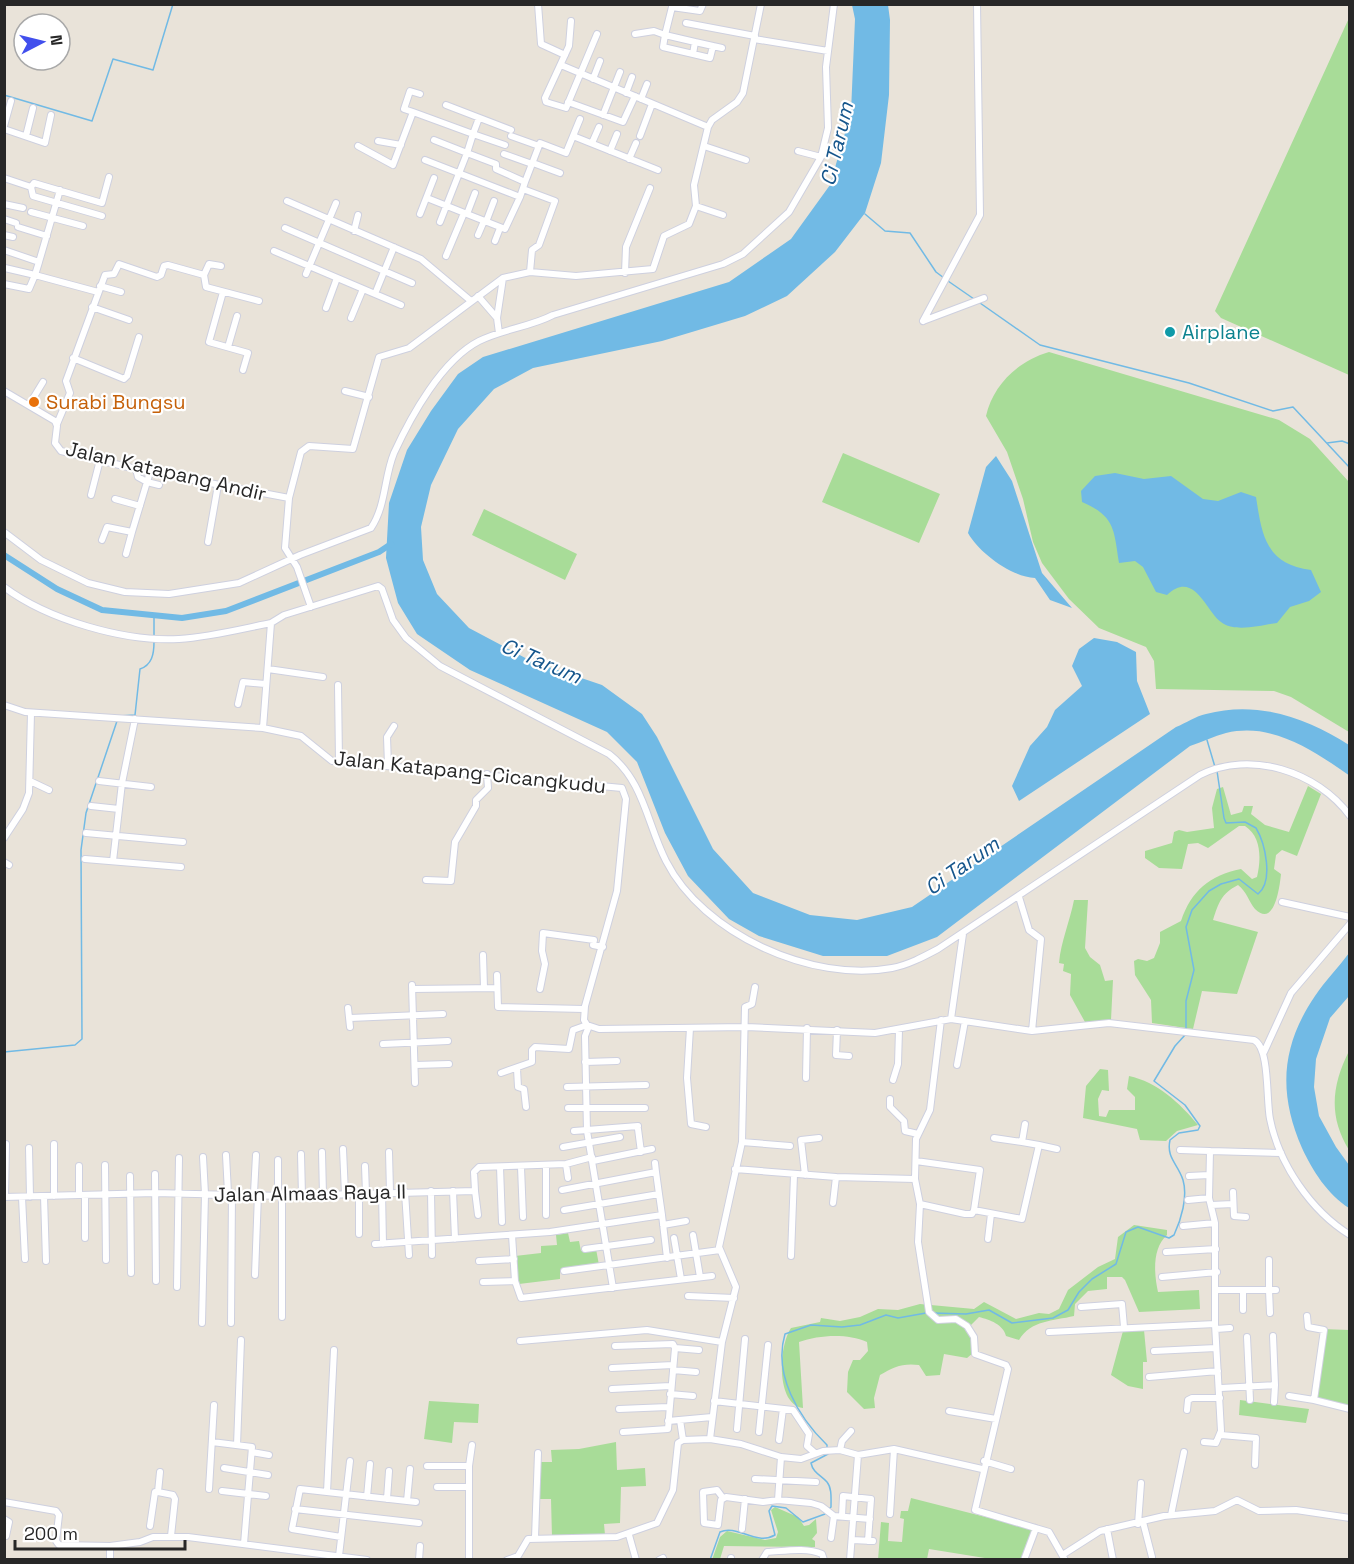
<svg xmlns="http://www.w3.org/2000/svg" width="1354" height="1564" viewBox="0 0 1354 1564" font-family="'Space Grotesk',sans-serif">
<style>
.green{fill:#a8dc98}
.water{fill:#71bae5}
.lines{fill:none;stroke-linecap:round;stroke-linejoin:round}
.stream{stroke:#71bae5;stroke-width:1.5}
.canal{stroke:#71bae5;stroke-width:6}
.minor-casing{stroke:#ced0df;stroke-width:8}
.minor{stroke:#fff;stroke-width:6}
.culture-dot{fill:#0f9aa8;stroke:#fff;stroke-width:2}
.food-dot{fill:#e8710a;stroke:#fff;stroke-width:2}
.labels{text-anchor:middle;stroke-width:4.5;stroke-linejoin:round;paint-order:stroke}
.culture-label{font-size:20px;fill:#0d838f;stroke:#fff;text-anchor:start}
.food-label{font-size:20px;fill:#c56008;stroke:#fff;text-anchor:start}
.street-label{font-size:20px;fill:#272727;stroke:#fff}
.water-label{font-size:21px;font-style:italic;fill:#16568c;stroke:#fff}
</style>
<rect width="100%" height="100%" fill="#e9e3d9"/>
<path class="green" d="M1349,18V375L1221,318L1215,311Z
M1049,352L1279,420L1310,439L1349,482V732L1291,697L1274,691L1156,689L1154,661L1146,647L1099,628L1069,599L1042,563L1033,542L1023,499L1007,452L986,416C993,385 1018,361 1049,352Z
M843,453L940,494L919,543L822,502Z
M484,509L577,554L565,580L472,535Z
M1308,786L1321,794L1297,856L1282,850L1276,855L1274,869L1281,874C1280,884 1275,929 1255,909C1249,902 1247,892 1238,885C1221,894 1219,902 1213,920L1258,932L1237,994L1202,991L1193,1029L1152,1023L1151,1000L1135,975L1134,961L1138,959L1147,961L1154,958L1160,943V932L1181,921C1191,891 1210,875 1241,869L1252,879L1257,877C1261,860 1262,837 1245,826H1239L1208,848L1198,843L1188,844L1182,869L1159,868L1145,858V851L1172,843L1174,832L1179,830L1187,832L1214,828L1212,808L1217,789L1223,787L1231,815L1242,812L1244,806H1253L1251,814L1265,825L1289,832Z
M1074,900H1088L1085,948L1090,957L1100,965L1105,981L1113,980L1111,1020L1085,1022L1070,995L1071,974L1063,971L1064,964L1059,963C1061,941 1070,921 1074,900Z
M1349,1051V1150C1328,1116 1332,1085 1349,1051Z
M1100,1069L1108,1070L1109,1091L1102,1090L1098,1099L1099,1116L1106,1117L1109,1110H1135V1097L1127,1089L1129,1076C1157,1082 1180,1103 1198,1125L1177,1131L1166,1141L1140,1140L1137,1129L1083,1118L1086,1086Z
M1134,1225L1167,1230V1235C1152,1248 1154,1274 1158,1292L1199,1290L1200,1309L1139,1312L1125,1280L1122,1277H1107V1289L1088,1291L1075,1304L1074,1316C1053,1321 1031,1320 1019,1340L1006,1336C1003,1324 990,1320 979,1317L970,1326L973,1353L967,1358L944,1354L940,1375L926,1376L919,1365C902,1363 894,1367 880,1375L874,1398L875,1408L864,1409L847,1392L848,1372L853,1360H860L868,1351L867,1342C847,1333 819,1335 799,1342L803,1408C775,1404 779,1345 791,1328L820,1322L821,1318L840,1321L860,1317L878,1309L898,1310L920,1304L974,1309L984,1302L1016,1319L1039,1313L1049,1314L1059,1309L1068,1290L1098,1267L1115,1259L1118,1237Z
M568,1233L570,1242L579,1241L581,1251L596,1249L599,1265L560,1270V1279L519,1284L515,1256L541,1253V1246L557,1245L556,1235Z
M1322,1329L1349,1330V1407L1316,1400Z
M1144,1330L1147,1362H1143V1389L1128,1386L1111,1375L1123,1331Z
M1240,1400L1309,1409L1306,1423L1239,1415Z
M429,1401L479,1404L478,1423L454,1422L452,1443L424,1439Z
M616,1442L617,1470L645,1468L646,1486L621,1487L620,1523L604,1524L605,1535L552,1537L551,1499H539L540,1462H552L551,1450L579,1449Z
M911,1498L1033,1529L1021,1559H991L929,1549L927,1559L878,1560L881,1522L889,1523L888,1541L902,1542L904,1519L900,1518L901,1511H908Z
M775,1507L798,1517L804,1526L809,1525L816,1519L817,1533L812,1539L815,1541V1547L724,1546L720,1559L712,1560L720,1537L727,1531L765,1540L776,1538L778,1532L771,1510Z"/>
<path class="water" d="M852,5H888L890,20L889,95L881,163L865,213L835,252L787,296L745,316L662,341L533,368L494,389L458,429L431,485L421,527L423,560L437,594L469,628L531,661L602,685L642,714L657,737L713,849L753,893L810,915L857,920L912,907L1176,727C1186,723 1196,716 1206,714C1257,700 1307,718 1349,745L1350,776C1313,750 1272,722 1226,733C1214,736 1202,742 1190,746L937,937L887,956H823L759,936L729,919L688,876L665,833L637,762L607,732L470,670L417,634L398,603L386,558L389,503L407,450L431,411L458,374L483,357L729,282L791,239L830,185L851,112L855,19Z
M996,456L1012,481L1042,573L1072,608L1050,600L1035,578C1012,577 979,553 968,533L986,467Z
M1115,473L1144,479L1171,476L1203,499L1218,501L1241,492L1256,497C1262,536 1266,564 1311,570L1321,592L1309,601L1290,607L1277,623C1261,625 1235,633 1221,622C1206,611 1194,569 1167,595L1156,592L1143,567L1135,561L1119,563C1114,530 1115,516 1082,502L1081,491L1095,476Z
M1094,638L1117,642L1136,652L1137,681L1150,714L1019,801L1012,786L1030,746L1047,727L1055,710L1082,686L1072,666L1079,649Z
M1349,953V996L1330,1018L1316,1059L1314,1087L1319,1116L1336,1147L1349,1165V1208C1328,1195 1312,1170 1302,1148C1278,1093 1281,1046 1315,996C1325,981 1338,968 1349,953Z"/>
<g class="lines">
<path class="stream" d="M4,95L92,121L113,59L153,70L173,4
M865,214L885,231L910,233L936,272L944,278
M948,281L974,299
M980,303L1040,345L1189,383L1273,411L1293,407L1350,468
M1327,443L1342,441L1350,444
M154,616V637
M119,716L135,715L140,669C152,665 154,654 154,642
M1207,740L1215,767
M1186,1030V1001L1194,970L1186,927L1192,910L1209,891L1221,884L1239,879L1258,894C1274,881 1265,843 1256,828L1245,822L1226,823L1224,818L1217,771
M4,1052L75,1045L82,1039L81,850L86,813L117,721
M933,1313L966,1314L989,1310L1012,1323L1053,1318L1068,1310L1079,1292L1092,1279L1116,1264L1126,1232L1138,1227L1169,1238L1174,1235C1181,1220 1188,1197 1183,1180C1178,1164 1166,1158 1170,1140L1179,1133L1198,1130L1200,1126L1185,1105L1154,1081L1175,1046L1185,1035
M827,1449V1445C798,1417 773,1374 785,1334L811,1325L842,1327L860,1325L886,1315L898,1318L926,1313
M828,1454L811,1463C813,1473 821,1475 827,1482C832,1488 831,1498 831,1507L828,1510
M710,1560L720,1532C737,1524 756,1546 775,1535L769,1511L772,1506L786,1508L803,1522L825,1514"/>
<path class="canal" d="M4,555L57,589L102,610L182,618L226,611L379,552L391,544"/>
<g class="minor-casing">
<path id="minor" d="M538,4L541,44L565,55
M571,21L569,46L545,98L546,102L566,108L597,34
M686,23L755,36
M635,34L654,31L665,35L672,7L700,11L703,4
M665,35L695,42L693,54L663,47Z
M754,39L828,51
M695,42L722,48
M693,54L710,58L713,46
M561,65L708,127
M593,79L600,61
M626,93L632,77
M641,99L647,84
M568,102L623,122L635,96
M446,105L511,130
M413,112L404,109L410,91L420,94
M603,115L620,72
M479,118L473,134L505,145
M4,126L11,101
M4,129L45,143L51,115
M26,136L33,108
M511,136L539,146
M573,136L658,170
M640,136L652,104
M378,141L401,145
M592,143L599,127
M358,146L393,165L413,112L473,134L467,153L434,140
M704,146L746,160
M610,151L617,134
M798,151L821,157
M504,154L532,164
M629,159L636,143
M425,160L520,197L525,182L496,169V164L467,153L440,222
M533,163L560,173
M4,178L31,187
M525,182L540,143L566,153L580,119
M31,187L34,183L102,203L109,177
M31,187L33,196L102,216
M523,189L555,201L539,245L532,250L530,272
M427,198L467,214L475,193
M287,201L421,259L471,301
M4,204L23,208
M696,206L723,215
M31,212L83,226
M420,214L434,178
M467,214L505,229L520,197
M4,219L16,223
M486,222L494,201
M18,227L47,236
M285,228L412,283
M354,231L358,215
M4,235L13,237
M478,235L484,221
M495,241L500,228
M394,247L375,294L401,305
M4,250L39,262L35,275L5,268
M274,251L375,294
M446,256L464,213
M39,262L60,190
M625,273L626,247L650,188
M306,274L336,203
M204,275L209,264L221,266
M4,284L29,289L35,275L98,292
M100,286L121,292
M223,292L209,342L248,353L243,370
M478,296L497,318
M92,307L129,320
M326,308L337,278
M351,318L363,289
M923,321L980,215L977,4
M923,321L984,298
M499,333L497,318L503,278
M228,347L237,316
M73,358L124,379L127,376L139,337
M4,391L55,421L57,426L55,443L61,451L136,469L289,498
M345,391L369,397
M29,405L43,382
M57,424L70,393L66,381L105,275L114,274L119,264L157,277L161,275L164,266L168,265L204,275L206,287L259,301
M150,472L147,482L159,485
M91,495L100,460
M115,499L140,506
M4,532L41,560L88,583L125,592L169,594L239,583L300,555L371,528C386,506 384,477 394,453C411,416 442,360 479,341C503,329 530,327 553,315L723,264L743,254L789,212L821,157L828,128L826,67L834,4
M102,540L107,527L132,532L147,482L138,477L136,469
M208,542L218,485
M126,554L132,532
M4,587C48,620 125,642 179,639C210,637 241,629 271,623
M311,607L297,567L285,548L289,498L301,452L309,446L353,449L379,357L409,348L503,278L530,272L576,276L653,269L664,236L689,224L696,206L694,185L708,127L712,120L737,102L743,93L761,4
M268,669L323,677
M338,685L339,762
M238,704L243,682L265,684
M4,705L25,712L263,728L301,736L332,761L622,788L626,799L617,891L585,1006L584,1020L587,1025L599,1029L746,1027L875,1033L951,1019L1032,1031L1109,1023L1254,1040C1270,1048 1266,1100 1270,1119C1279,1164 1311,1211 1350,1235
M263,728L271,623L284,615L378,586L382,589L393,620L406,638L440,666L609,754C644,781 647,824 666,861C703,934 812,983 892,968C908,965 923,957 938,949L1200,775C1250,750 1317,771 1350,816
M388,765L387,737L394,726
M30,781L49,790
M99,781L151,787
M91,806L119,809
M86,833L183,842
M4,838L23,809L29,793L31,713
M85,859L181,867
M113,861L122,783L135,719
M4,862L9,865
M426,880L451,881L455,842L476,806V800L488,788L487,774
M1019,897L1029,930L1041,939L1032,1031
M1282,902L1350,917
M483,955L484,988
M497,975L498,1007L584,1009
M412,985L415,1083
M412,989L497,988
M540,989L545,964L542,951L543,933L594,940L593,945L603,947
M348,1008L350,1027
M350,1018L443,1014
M951,1019L963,934
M589,1026L585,1036L587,1131L613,1288
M690,1028L687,1078L691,1124L706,1127
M837,1030L836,1055L849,1056
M383,1044L448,1041
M1264,1052L1291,993L1350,924
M585,1062L617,1061
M415,1065L449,1064
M957,1065L965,1021
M517,1069L518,1087L524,1089L526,1107
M501,1073L532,1062V1050L535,1047L569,1049L573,1030L587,1025
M806,1078L807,1028
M893,1080L898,1064L899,1030
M567,1087L646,1085
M890,1099V1107L904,1121L905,1131L918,1134
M568,1108H645
M1025,1124L1022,1142L1039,1145
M638,1129L641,1152
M574,1131L638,1126
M994,1138L1022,1142
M742,1142L790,1146
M54,1144V1196
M563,1147L620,1137
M29,1148L30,1197
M343,1149L345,1194
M1057,1149L1039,1145L1022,1219L974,1210L972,1214H965L920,1204L918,1242L929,1312L938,1320L956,1319L967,1326L974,1337L975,1354L1006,1365L1008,1369L975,1510L1049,1532L1065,1560
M1180,1150L1210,1151
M322,1152L323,1195
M389,1152L390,1192
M301,1154L302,1196
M226,1155L228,1193
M593,1161L652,1149
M916,1161L980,1170L974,1210
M566,1164L568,1178
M105,1165L106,1260
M546,1165V1215
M79,1166V1195
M365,1166L366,1193
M500,1167L502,1222
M521,1167L523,1217
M735,1169L836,1177L915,1179
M155,1174L156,1281
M805,1175L801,1140L819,1138
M130,1176L131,1273
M1189,1176L1209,1175
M562,1190L656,1172L655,1163
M431,1191L432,1255
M453,1191L455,1239
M475,1191L478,1215
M382,1192L383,1244
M405,1192L409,1255
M1233,1192L1234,1216L1246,1217
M254,1193L256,1155
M359,1193V1234
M85,1195V1238
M44,1196L46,1261
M278,1196V1160
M282,1196V1317
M4,1197L155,1193L282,1196L475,1191L474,1172L479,1167L566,1164L592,1157
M5,1197L6,1144
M22,1197L25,1259
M1188,1200L1209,1198
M833,1203L836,1177
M920,1204L915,1179L916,1139L930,1110L941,1020
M1211,1205L1233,1204
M564,1210L659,1194L656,1172
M662,1215L667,1258
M663,1225L686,1221
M1183,1226L1215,1223
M512,1235L515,1281L521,1298L712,1276
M693,1235L700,1277
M674,1238L681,1279
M988,1239L991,1214
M375,1244L550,1232L662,1215L659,1194
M585,1249L651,1240
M1166,1252L1216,1249
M791,1256L794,1175
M1269,1260V1290H1276
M479,1261L514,1259
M564,1271L720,1250
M255,1275L258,1194
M1162,1277L1217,1272
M483,1282L515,1281
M177,1287L179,1158
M1216,1290H1269L1270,1313
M688,1296L734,1298
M1081,1307L1122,1304L1124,1327
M1243,1310V1290
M1307,1316L1308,1327L1324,1330L1314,1400L1350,1409
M202,1323L205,1194L203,1157
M231,1323L232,1193
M1216,1329L1230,1328
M1049,1332L1215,1324
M1247,1337L1250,1400
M520,1341L647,1330L722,1342
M615,1346L673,1344L675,1348L699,1350
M1154,1351L1216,1348
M612,1368L673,1365
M673,1370L696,1372
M1149,1377L1218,1371
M1221,1388L1275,1385L1273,1336
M612,1389L670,1386
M670,1394L693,1396
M1289,1396L1314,1400
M714,1401L793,1410L809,1434L807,1446L815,1453
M1274,1402L1275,1385
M619,1409L668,1407
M1187,1410L1188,1400L1192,1398H1220
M949,1411L996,1419
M680,1420L683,1440
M668,1421L712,1417
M737,1429L745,1339
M623,1432L668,1429L675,1348
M759,1432L768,1345
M1221,1435L1256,1438L1255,1465
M710,1439L722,1342L736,1287L719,1247L742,1142L745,1007L752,1004L755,987
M779,1440L783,1409
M212,1442L252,1447L244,1544
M1204,1442L1216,1443L1221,1431L1215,1324V1223L1209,1198L1210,1151L1281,1153
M237,1445L241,1340
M840,1450L842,1441L851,1431
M252,1452L269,1455
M781,1457L778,1500L811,1503L821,1506L834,1516L870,1519
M984,1461L1011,1469
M427,1466H469
M224,1468L268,1475
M160,1472L158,1492L173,1495L175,1499L171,1536
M755,1479L816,1482
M437,1487H469
M209,1489L214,1405
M222,1491L266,1496
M327,1492L334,1350
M367,1497L370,1464
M723,1498L717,1490L703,1492L704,1523L718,1525L721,1500L726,1497L763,1502L778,1500
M387,1499L389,1471
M407,1501L410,1469
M4,1502L56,1511L59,1515L56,1541L59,1545L110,1546L140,1542L153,1537H188L367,1560
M295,1509L419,1523
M890,1514L894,1449
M1171,1515L1184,1452
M842,1516L843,1496L871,1499L868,1541
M4,1519L9,1522L6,1536
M1143,1522L1152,1557
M1138,1524L1141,1483
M150,1526L155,1492
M742,1529L745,1499
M1107,1529L1113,1560
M629,1535L636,1560
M341,1537L292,1529L300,1489L416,1502
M535,1538L538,1453
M831,1538L834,1516
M852,1540L873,1541
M1064,1554L1100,1531L1164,1516L1215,1511L1237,1500L1259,1511L1296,1510L1350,1518
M339,1556L350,1461
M110,1560V1546
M419,1560L420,1546
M469,1560V1466L472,1445
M507,1560L518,1556L528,1539L617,1537L657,1523L673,1490L678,1443L683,1440L710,1439L741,1444L781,1457L801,1459L823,1451L840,1450L858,1455L894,1449L982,1469
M659,1560L663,1558
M731,1560V1558
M762,1560L767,1552C785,1551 806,1547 822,1554L824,1560
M850,1560L858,1455
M1024,1560L1036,1528"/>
</g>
<use href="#minor" class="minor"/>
</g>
<circle class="culture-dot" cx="1170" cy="332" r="6"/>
<circle class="food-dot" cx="34" cy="402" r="6"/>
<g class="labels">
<g class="culture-label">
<text x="1182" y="339">Airplane</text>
</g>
<g class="food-label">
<text x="46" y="409">Surabi Bungsu</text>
</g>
<g class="street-label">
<text transform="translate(166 471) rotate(13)" y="7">Jalan Katapang Andir</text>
<text transform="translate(470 772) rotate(6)" y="7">Jalan Katapang-Cicangkudu</text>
<text transform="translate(310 1193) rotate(-1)" y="7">Jalan Almaas Raya II</text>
</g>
<g class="water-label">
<text transform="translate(837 144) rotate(-77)" y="7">Ci Tarum</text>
<text transform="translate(541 661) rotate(23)" y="7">Ci Tarum</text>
<text transform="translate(962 866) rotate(-35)" y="7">Ci Tarum</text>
</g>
</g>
<rect width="1354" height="1564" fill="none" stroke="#272727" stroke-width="12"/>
<g transform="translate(42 42) rotate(83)"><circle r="28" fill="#ffffff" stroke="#a9a9a9" stroke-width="1.5"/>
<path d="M0-4.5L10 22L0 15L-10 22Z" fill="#414fed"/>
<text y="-9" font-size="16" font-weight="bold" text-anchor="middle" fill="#272727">N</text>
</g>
<path d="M15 1540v9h170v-9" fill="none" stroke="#272727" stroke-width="3"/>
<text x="24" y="1540" font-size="18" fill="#272727" stroke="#ffffff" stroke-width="4.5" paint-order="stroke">200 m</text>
</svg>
